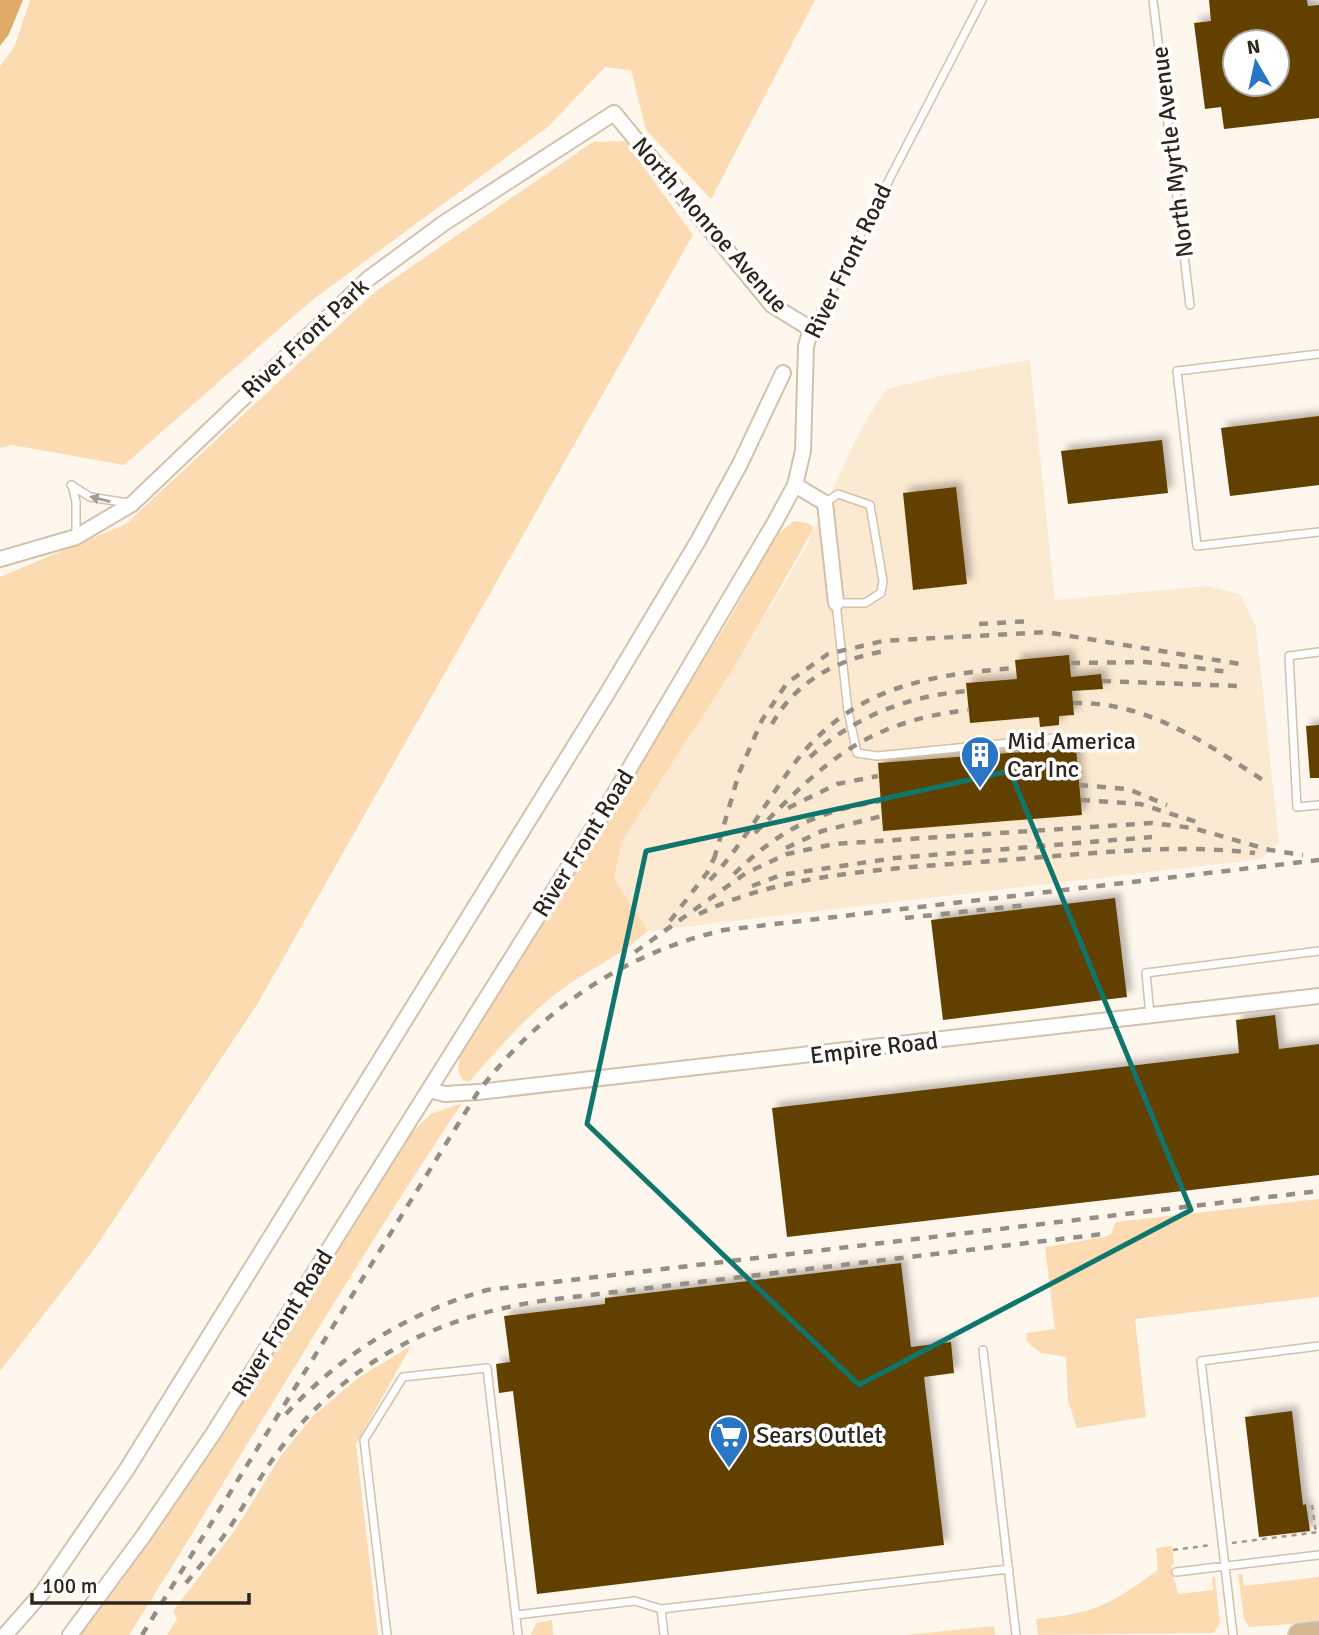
<svg xmlns="http://www.w3.org/2000/svg" width="1319" height="1635" viewBox="0 0 1319 1635" font-family="Signika,sans-serif">
<style>
.built{fill:#fce9d1}
.green{fill:#fcdbb2}
.water{fill:#dfac68}
.building{fill:#623f01;fill-rule:evenodd;filter:url(#shadow)}
.lines{fill:none;stroke-linecap:round;stroke-linejoin:round}
.service-casing{stroke:#d3c1ab;stroke-width:10}
.minor-casing{stroke:#d3c1ab;stroke-width:18}
.primary-casing{stroke:#d9d8d6;stroke-width:26}
.path{stroke:#a0998f;stroke-width:2.5;stroke-dasharray:5 5;stroke-linecap:butt}
.service{stroke:#fff;stroke-width:7}
.minor{stroke:#fff;stroke-width:14}
.primary{stroke:#d1b794;stroke-width:23}
.rail{stroke:#958e84;stroke-width:4.5;stroke-dasharray:9 9;stroke-linecap:butt}
.oneway{fill:#a09d99}
.marked{fill:none;stroke:#0f766e;stroke-width:5;stroke-linejoin:round}
.labels{text-anchor:middle;stroke-width:7;stroke-linejoin:round;paint-order:stroke}
.street-label{font-size:24px;fill:#2d261d;stroke:#fff}
.poi-label{font-size:24px;fill:#2d261d;stroke:#fff;text-anchor:start}
</style>
<defs>
<filter id="shadow"><feDropShadow dx="5.5" dy="-5.5" stdDeviation="3.5" flood-color="#0004"/></filter>
</defs>
<rect width="100%" height="100%" fill="#fef7ed"/>
<path class="built" d="M1030,360L1055,600L1207,586L1240,594L1256,627L1279,843L1261,859L648,931L614,879L622,841L738,661L805,549L859,432L886,389L945,375Z"/>
<path class="green" d="M30,0H815L711,199L646,130L631,70L605,67L549,126L311,301L124,465L12,445L0,448V66L14,48Z
M625,141L693,235L258,1003L93,1251L0,1371V577L126,524L376,291L593,142Z
M794,521L808,523L814,528L738,661L622,841L614,879L648,931C621,955 590,969 562,989C526,1016 498,1049 469,1082L463,1080L458,1071L460,1056L727,623L776,536Z
M462,1103C346,1277 241,1458 129,1635H79L120,1583L176,1503L360,1217L408,1136L431,1114Z
M1319,1199V1297L1135,1319L1146,1417L1077,1428L1068,1401L1066,1357L1041,1353L1027,1342L1026,1333L1055,1329L1045,1247L1105,1237L1111,1234L1116,1222Z
M411,1346L356,1444L378,1635H167L177,1619L173,1611L235,1530L282,1454L313,1416L358,1378Z
M1172,1546L1174,1564L1171,1566L1178,1594L1213,1590L1212,1577H1215L1220,1623L1214,1633L1038,1635L1036,1619C1094,1614 1111,1604 1158,1570L1156,1548Z
M1238,1574H1242L1244,1586L1319,1577V1622L1249,1627L1244,1619Z
M552,1620L553,1635H531L536,1623Z
M994,1626L995,1635H905Z"/>
<path class="water" d="M0,0H23L9,34L0,46Z"/>
<path class="building" d="M1209,0H1307L1308,6L1319,5V118L1224,129L1221,107L1205,109L1194,23L1211,21ZM1235,42H1277V84H1235Z
M1319,416V485L1230,496L1221,428Z
M1162,440L1168,493L1068,504L1061,451Z
M956,487L967,584L913,590L903,493Z
M1069,655L1071,677L1101,674L1103,689L1072,691L1074,715L1059,716V725L1040,727L1039,717L970,723L966,683L1017,679L1015,660Z
M1319,725V778H1310L1306,726Z
M1076,748L1082,815L883,831L878,763Z
M1115,898L1127,997L943,1020L931,920Z
M1275,1015L1279,1049L1319,1044V1175L787,1237L772,1108L1239,1053L1236,1020Z
M901,1263L911,1347L951,1342L954,1373L924,1377L944,1545L537,1594L513,1391L499,1393L496,1364L510,1362L504,1316L605,1304V1298Z
M1292,1411L1303,1505L1306,1504L1310,1531L1259,1537L1245,1417Z"/>
<g class="lines">
<g class="service-casing">
<path id="service" d="M1153,0L1190,305
M812,329L982,0
M1319,354L1177,371L1197,546L1319,532
M71,485L90,497L128,503
M72,485L76,502V536
M825,503L838,494L870,505L883,581L881,593L865,603H836L848,711L857,753L877,756L1057,738
M1319,652L1289,656L1297,807L1319,805
M1150,1015L1146,973L1319,951
M983,1350L1016,1635
M1176,1572L1319,1555
M661,1609L664,1635
M516,1615L635,1601L661,1609L1009,1569
M387,1635L364,1440L403,1377L487,1368L518,1635
M1233,1635L1201,1361L1319,1346"/>
</g>
<g class="minor-casing">
<path id="minor" d="M795,485L825,503L836,603
M0,559L76,537L132,504L368,279L444,223L614,113L772,305L811,329L806,346L803,451L795,485L775,522L612,798L213,1434L144,1535L70,1635
M429,1090L445,1094L478,1092L1319,996
M5,1635L42,1593L127,1469L608,692L698,541L740,464L783,373"/>
</g>
<g class="primary-casing">
<path id="primary" d="M1300,1635L1319,1633"/>
</g>
<path class="path" d="M1312,1505L1316,1533
M1232,1543L1319,1532
M1173,1550L1211,1545"/>
<use href="#service" class="service"/>
<use href="#minor" class="minor"/>
<use href="#primary" class="primary"/>
<path class="rail" d="M979,624L1031,621
M1071,663L1145,662L1230,672
M1102,681L1240,686
M1073,703C1147,701 1207,744 1266,782
M772,724C796,681 838,659 885,651
M810,757C855,716 908,696 967,691
M1079,785L1128,789L1167,805
M1081,800L1140,804L1200,823
M788,808L837,784L878,776
M755,833C824,762 865,722 968,710
M786,848L822,831L882,816
M714,859L739,773L762,720L787,683L828,654L883,641L1046,632L1240,664
M734,874C780,829 818,811 881,801
M710,880C741,847 764,805 791,768C849,688 924,675 1016,668
M752,886L781,875L895,858L1152,837
M699,914C788,870 909,868 1006,860C1090,854 1172,843 1255,853
M905,918L1027,905
M670,921L707,873L717,852
M635,952L746,873L787,854L834,844L1152,823L1193,828L1270,850L1303,855
M286,1414C342,1354 407,1313 487,1290L1319,1191
M186,1583C202,1564 218,1545 232,1524C249,1498 264,1469 284,1444C352,1358 441,1315 548,1300L1103,1234
M142,1635L478,1092C541,1010 622,954 724,930L1319,860"/>
</g>
<defs><path id="oneway-solid" d="M-6-.8H1V-3.2L6.5 0L1 3.2V.8H-6Z" transform="scale(1.75)"/></defs>
<use class="oneway" href="#oneway-solid" transform="translate(100 499) rotate(-166)"/>
<path class="marked" d="M1010,771L1191,1210L859,1385L587,1124L646,851Z"/>
<defs>
<g id="building-pin" transform="scale(2.0125)"><path d="M0 17L-7.5 6A9.5 9.5 0 1 1 7.5 6Z" fill="#2a75c5" stroke="#fff"/><path d="M-4-6H4V6H1V3H-1V6H-4ZM-2.5-4.3h1.7v1.8h-1.7ZM.8-4.3h1.7v1.8H.8ZM-2.5-1h1.7V.8h-1.7ZM.8-1h1.7V.8H.8Z" fill="#fff"/></g>
<g id="supermarket-pin" transform="scale(2.0125)"><path d="M0 17L-7.5 6A9.5 9.5 0 1 1 7.5 6Z" fill="#2a75c5" stroke="#fff"/><path d="M-6-5.5h2.5l.6 2H6L4.5 2H-2.5L-4.4-4H-6ZM-1.5 3.2a1.3 1.3 0 1 0 .1 0ZM3 3.2a1.3 1.3 0 1 0 .1 0Z" fill="#fff"/></g>
</defs>
<g fill-rule="evenodd">
<use href="#building-pin" x="980" y="755"/>
<use href="#supermarket-pin" x="729" y="1435"/>
</g>
<g class="labels">
<g class="street-label">
<text transform="translate(1172 152) rotate(-97)" y="8">North Myrtle Avenue</text>
<text transform="translate(710 225) rotate(49)" y="8">North Monroe Avenue</text>
<text transform="translate(848 261) rotate(-64)" y="8">River Front Road</text>
<text transform="translate(305 338) rotate(-43)" y="8">River Front Park</text>
<text transform="translate(583 843) rotate(-58)" y="8">River Front Road</text>
<text transform="translate(874 1048) rotate(-7)" y="8">Empire Road</text>
<text transform="translate(282 1323) rotate(-58)" y="8">River Front Road</text>
</g>
<g class="poi-label">
<text x="1007" y="749">Mid America<tspan x="1007" dy="28">Car Inc</tspan></text>
<text x="756" y="1443">Sears Outlet</text>
</g>
</g>
<g transform="translate(1256 63) rotate(351)"><circle r="33" fill="#ffffff" stroke="#aba8a5" stroke-width="2"/>
<path d="M0-5L12 26L0 18L-12 26Z" fill="#2a75c5"/>
<text y="-10" font-size="19" font-weight="bold" text-anchor="middle" fill="#2d261d">N</text>
</g>
<path d="M32 1593v10h217v-10" fill="none" stroke="#2d261d" stroke-width="3.5"/>
<text x="42" y="1593" font-size="21" fill="#2d261d" stroke="#ffffff" stroke-width="5" paint-order="stroke">100 m</text>
</svg>
